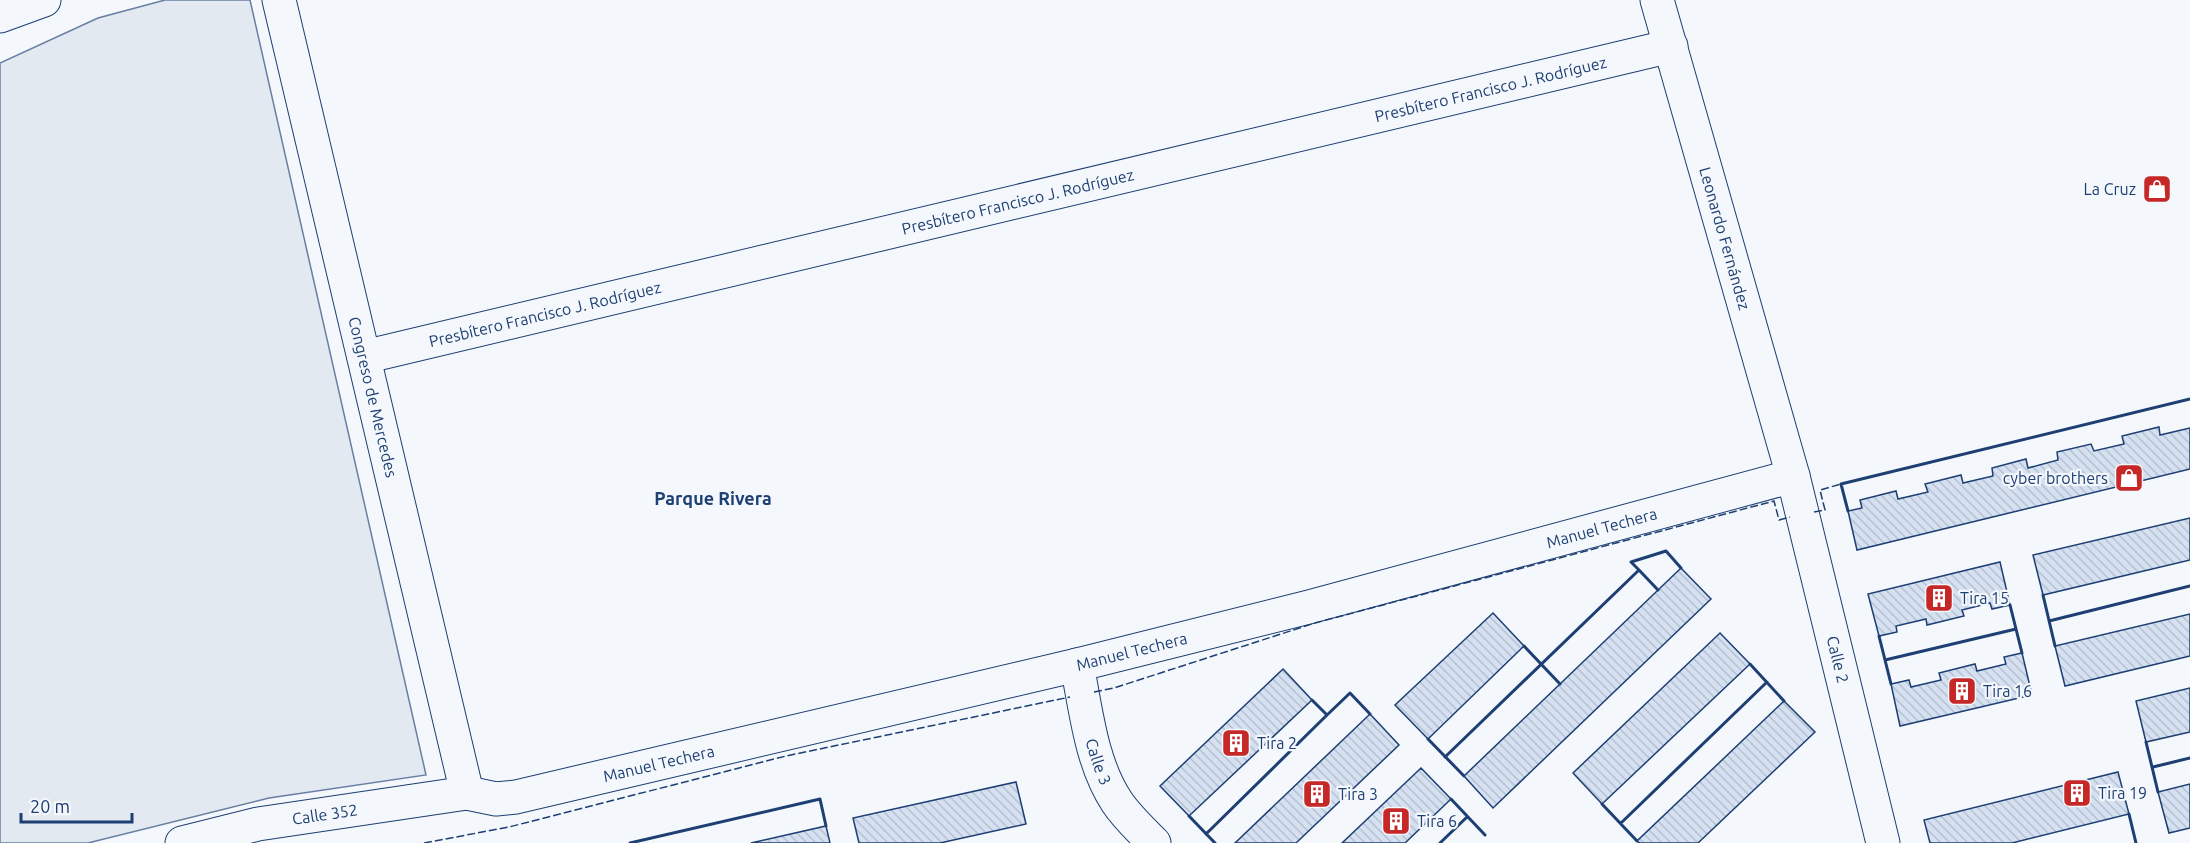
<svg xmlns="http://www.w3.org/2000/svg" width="2190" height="843" viewBox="0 0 2190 843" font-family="Ubuntu,sans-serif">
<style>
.grass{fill:#e3e9f0;stroke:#687fa3;stroke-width:1.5}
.building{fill:url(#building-back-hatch);stroke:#1d3f73;stroke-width:1.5}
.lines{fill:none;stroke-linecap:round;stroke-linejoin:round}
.street-casing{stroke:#1d3f73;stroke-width:35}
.street{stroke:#f4f7fb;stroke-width:33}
.fence{stroke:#1d3f73;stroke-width:1.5;stroke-dasharray:8 3;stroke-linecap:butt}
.wall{stroke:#1d3f73;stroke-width:3}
.labels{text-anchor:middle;stroke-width:4.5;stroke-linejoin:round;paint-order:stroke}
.street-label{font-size:16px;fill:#1d3f73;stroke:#f4f7fb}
.poi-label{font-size:16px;fill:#1d3f73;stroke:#f4f7fb;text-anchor:start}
.neighbourhood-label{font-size:18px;font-weight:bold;fill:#1d3f73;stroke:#f4f7fb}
</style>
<defs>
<pattern id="building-back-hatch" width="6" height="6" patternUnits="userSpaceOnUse" patternTransform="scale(1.5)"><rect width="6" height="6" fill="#d5e0f0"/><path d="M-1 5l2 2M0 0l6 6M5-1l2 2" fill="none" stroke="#b6c1d1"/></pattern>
</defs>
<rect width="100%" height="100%" fill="#f4f7fb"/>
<path class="grass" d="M165,0H250L426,775L269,798L88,843H0V63L98,18Z"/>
<path class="building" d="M2159,427L2160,435L2190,428V469L1857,550L1848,511L1862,508L1860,500L1896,491L1898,499L1928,492L1925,484L1961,475L1963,483L1993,476L1992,468L2026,459L2028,468L2058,460L2057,452L2091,444L2094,451L2124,444L2122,436Z
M2190,518V560L2043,595L2033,555Z
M2000,562L2010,605L1992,609L1990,603L1962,610L1964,616L1927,625L1926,619L1896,626L1897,632L1879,636L1868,594Z
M1681,568L1711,599L1493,808L1464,776Z
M1493,613L1524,646L1428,739L1395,705Z
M2190,614V656L2065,686L2055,646Z
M1720,633L1750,664L1602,804L1573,773Z
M2022,653L2032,695L1900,726L1891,684L1909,680L1911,687L1941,680L1939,673L1975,664L1977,671L2006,664L2004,657Z
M1283,669L1312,700L1189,816L1160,786Z
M2190,688V732L2146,742L2136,701Z
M1784,701L1815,732L1698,843H1640L1637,841Z
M1370,714L1399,745L1296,843H1235Z
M1421,768L1451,799L1405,843H1342Z
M2118,772L2129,814L2012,843H1930L1924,820Z
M1016,782L1026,824L940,843H859L853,818Z
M2190,784V828L2169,833L2158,792Z
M826,826L830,843H751Z"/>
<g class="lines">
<g class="street-casing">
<g id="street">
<path id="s1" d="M279,0L467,793"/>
<path id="s2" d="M1657,0L1793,476L1883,843"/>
<path d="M0,16L44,0"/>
<path id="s3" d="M364,357L1671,46"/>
<path id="s4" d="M1077,665C1086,710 1091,763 1117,802C1127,817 1141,830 1154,843"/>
<path id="s5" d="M182,843L258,824L467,793L496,799L516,797L1077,665L1309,607L1793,476"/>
</g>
</g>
<use href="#street" class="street"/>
<path class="fence" d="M1814,512L1825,510L1820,490L1841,484
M1094,692L1114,688L1315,623L1774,501L1779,520L1790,517
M424,843L509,827L786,756L1070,697"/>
<path class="wall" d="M1848,511L1841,484L2190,399
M1639,570L1631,562L1666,551L1681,568
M2043,595L2055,646
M2010,605L2022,653
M2049,621L2190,586
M1879,636L1891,684
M1524,646L1560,684
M1885,660L2016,629
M1750,664L1784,701
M1312,700L1327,715L1350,693L1370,714
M1428,739L1464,776
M2146,742L2158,792
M1445,757L1639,570L1658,590
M2153,767L2190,758
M1451,799L1485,835
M1602,804L1637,841
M2129,814L2136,843
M1189,816L1215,843
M1621,823L1767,682
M1206,834L1327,715
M630,843L820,799L826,826
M1440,843L1467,817"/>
</g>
<defs>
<g id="shop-square" transform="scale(1.5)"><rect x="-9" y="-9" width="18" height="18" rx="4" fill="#c62828" stroke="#f4f7fb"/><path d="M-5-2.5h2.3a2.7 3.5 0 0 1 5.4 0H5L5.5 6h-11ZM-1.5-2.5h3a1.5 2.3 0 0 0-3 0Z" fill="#fff"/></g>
<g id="building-square" transform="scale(1.5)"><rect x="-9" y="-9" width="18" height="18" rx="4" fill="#c62828" stroke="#f4f7fb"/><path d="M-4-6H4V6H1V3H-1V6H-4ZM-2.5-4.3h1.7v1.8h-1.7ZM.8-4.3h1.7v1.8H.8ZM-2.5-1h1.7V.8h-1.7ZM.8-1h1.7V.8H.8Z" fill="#fff"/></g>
</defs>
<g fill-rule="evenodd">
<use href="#shop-square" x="2157" y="189"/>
<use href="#shop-square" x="2129" y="478"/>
<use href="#building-square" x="1939" y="598"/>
<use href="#building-square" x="1962" y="691"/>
<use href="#building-square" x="1236" y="743"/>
<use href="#building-square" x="2077" y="793"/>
<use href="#building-square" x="1317" y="794"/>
<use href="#building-square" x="1396" y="821"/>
</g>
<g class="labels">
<g class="street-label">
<text dy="6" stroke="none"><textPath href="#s3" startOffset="1158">Presbítero Francisco J. Rodríguez</textPath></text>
<text dy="6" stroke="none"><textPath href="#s3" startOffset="672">Presbítero Francisco J. Rodríguez</textPath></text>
<text dy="6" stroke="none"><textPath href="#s2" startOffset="248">Leonardo Fernández</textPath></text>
<text dy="6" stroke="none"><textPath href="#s3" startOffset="186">Presbítero Francisco J. Rodríguez</textPath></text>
<text dy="6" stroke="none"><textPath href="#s1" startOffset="408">Congreso de Mercedes</textPath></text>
<text dy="6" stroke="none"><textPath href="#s5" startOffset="1458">Manuel Techera</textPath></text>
<text dy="6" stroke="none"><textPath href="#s5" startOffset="972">Manuel Techera</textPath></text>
<text dy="6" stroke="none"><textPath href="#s2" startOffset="684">Calle 2</textPath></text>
<text dy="6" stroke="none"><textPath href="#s4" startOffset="99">Calle 3</textPath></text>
<text dy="6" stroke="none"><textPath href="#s5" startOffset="486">Manuel Techera</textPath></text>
<text dy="6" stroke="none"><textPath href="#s5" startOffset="146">Calle 352</textPath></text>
</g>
<g class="poi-label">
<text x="2136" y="195" text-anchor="end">La Cruz</text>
<text x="2108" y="484" text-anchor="end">cyber brothers</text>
<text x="1960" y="604">Tira 15</text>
<text x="1983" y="697">Tira 16</text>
<text x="1257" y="749">Tira 2</text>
<text x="2098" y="799">Tira 19</text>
<text x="1338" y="800">Tira 3</text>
<text x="1417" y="827">Tira 6</text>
</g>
<g class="neighbourhood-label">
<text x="713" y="505">Parque Rivera</text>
</g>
</g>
<path d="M21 813v9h111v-9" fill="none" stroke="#1d3f73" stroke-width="3"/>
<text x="30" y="813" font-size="18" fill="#1d3f73" stroke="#f4f7fb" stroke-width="4.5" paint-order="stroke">20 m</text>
</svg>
